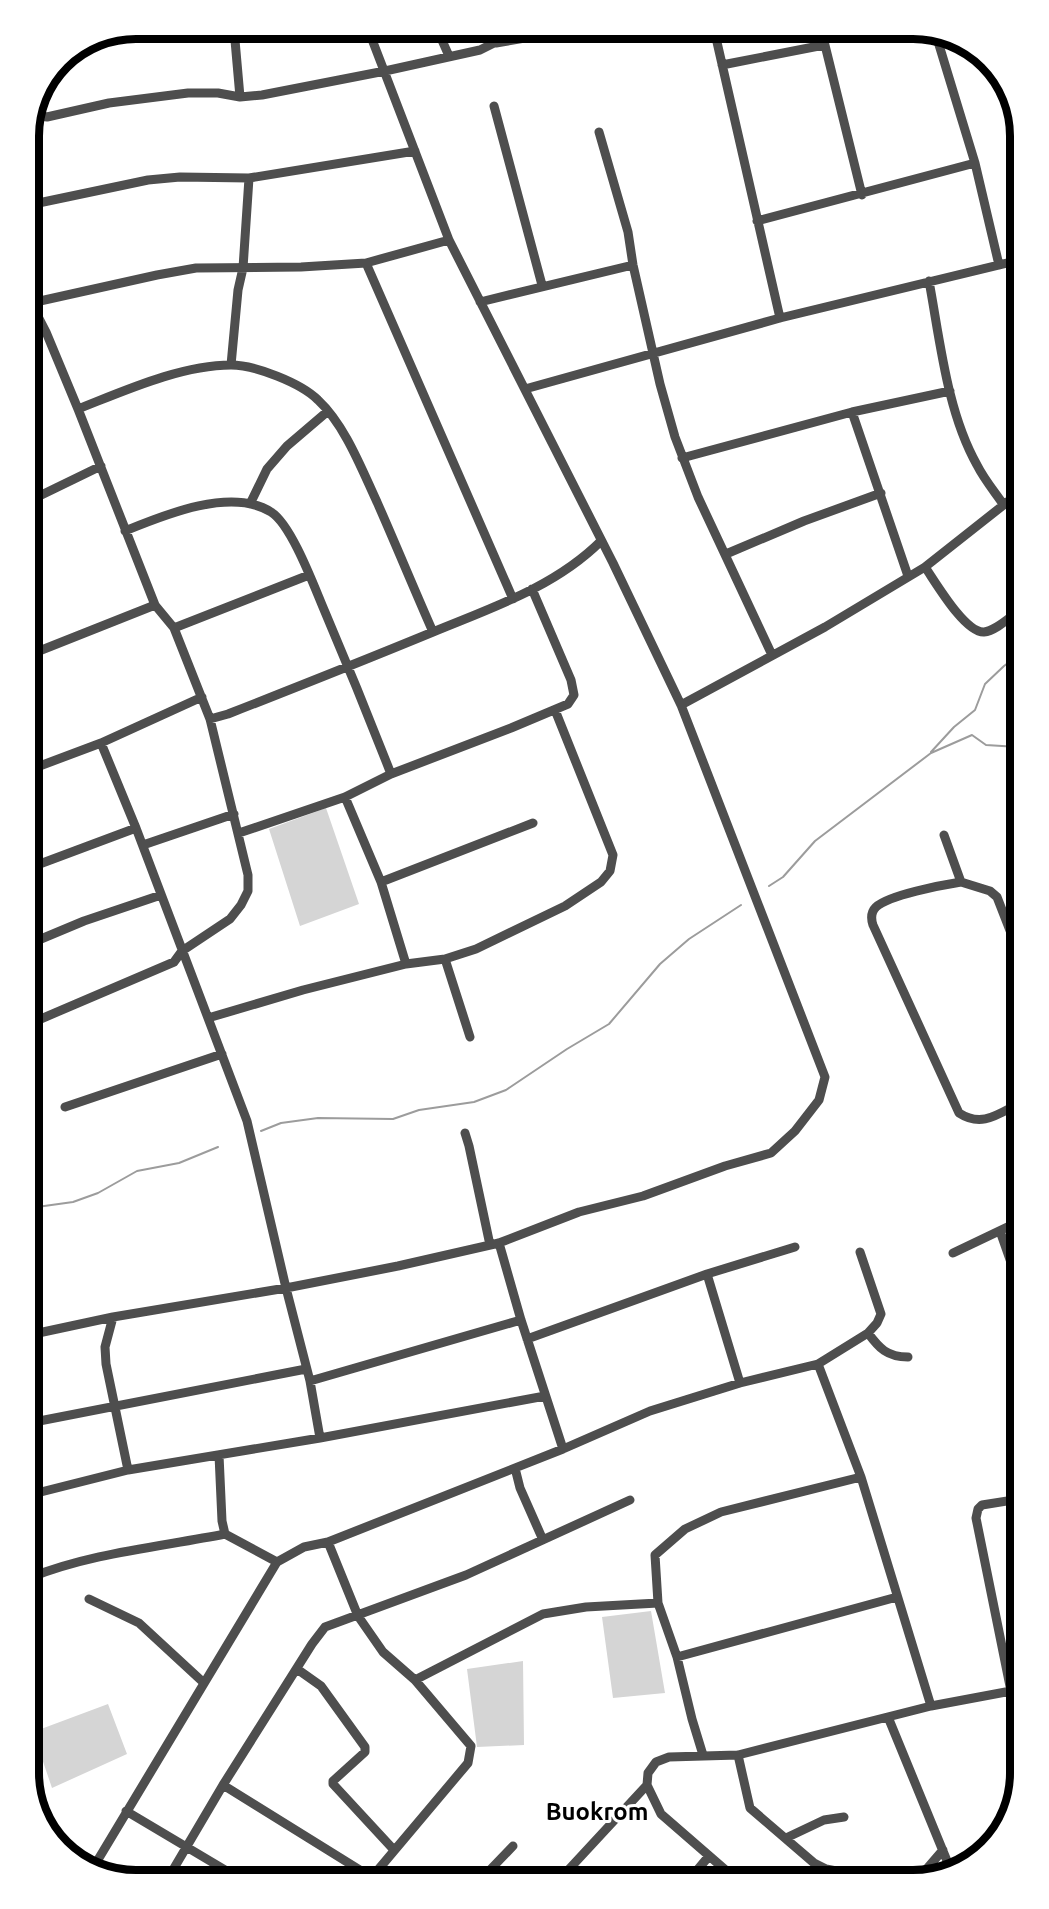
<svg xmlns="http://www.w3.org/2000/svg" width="1049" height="1909" viewBox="0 0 1049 1909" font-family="Ubuntu,sans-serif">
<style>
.green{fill:#d5d5d5}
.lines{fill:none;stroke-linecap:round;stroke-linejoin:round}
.stream{stroke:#9c9c9c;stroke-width:2}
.minor{stroke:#4e4e4e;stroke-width:9}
.labels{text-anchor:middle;stroke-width:6;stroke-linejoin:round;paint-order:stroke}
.district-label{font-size:24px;font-weight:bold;fill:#000;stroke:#fff}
.rim{fill:none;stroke:#000;stroke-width:8}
</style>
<rect width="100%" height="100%" fill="#fff"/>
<path class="green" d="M326,808L359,904L300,926L269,829Z
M651,1611L665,1693L613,1698L602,1617Z
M523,1661L524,1745L477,1747L467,1669Z
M108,1704L127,1754L52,1788L33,1732Z"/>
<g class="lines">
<path class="stream" d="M931,752L954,727L975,710L985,684L1004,666L1020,654
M769,886L783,877L815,841L931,753L972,735L986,745L1020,747
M261,1131L281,1123L318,1118L393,1119L419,1110L474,1102L506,1090L567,1049L609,1024L660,964L689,939L741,905
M29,1210L37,1207L73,1202L98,1193L137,1171L179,1163L218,1147"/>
<path class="minor" d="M234,29L240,97
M437,29L449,56
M714,29L780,318
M821,29L862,195
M936,35L975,163L999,265
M496,43L577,29
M722,65L824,45
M494,106L542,285
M35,115L47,117L109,103L188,93H218L240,97L262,95L385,71L480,50L494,43L508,29
M599,132L628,232L633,265L660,384L675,437L698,497L772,655
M29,205L148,180L180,177L249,178L415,151
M757,221L975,163
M366,263L513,599
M929,281C940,340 947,412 977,465C984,479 994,491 1003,504
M480,302L633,265
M31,303L157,275L196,268L301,267L366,263L449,240
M231,365L238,290L243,268L249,178
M525,389L780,318L1020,260
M78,409C124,391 181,365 231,365C255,365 301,383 318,400C345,425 362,470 377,502C396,545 414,589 433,632
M852,412L908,576
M682,458L852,412L950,391
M29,485L35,498
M29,501L101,466
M250,504L267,469L287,446L328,411
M125,531C164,515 231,487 271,512C292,525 315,589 325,612C348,666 370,720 391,774
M726,554L804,521L881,493
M925,567C936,583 965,633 984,632C996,631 1011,616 1020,610
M174,628L309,575
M29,655L155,605
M681,705L825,627L925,567L1020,492
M210,719L228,714C297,687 365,660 433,632C491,608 555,587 601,541
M101,743L136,828L247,1121L286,1288L310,1381L320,1438
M29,770L101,743L202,697
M345,797L381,882L406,964
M239,833L345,797L391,774L511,728L568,704L574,695L571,680L532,589
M944,835L961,882L990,891L997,897L1020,956
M143,845L234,814
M29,868L136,828
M381,882L533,823
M961,882C942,885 889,895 876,907C871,912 871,919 873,925L959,1113C982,1128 998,1114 1020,1103
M29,944L84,921L161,895
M445,959L470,1037
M208,1018L303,990L406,964L445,959L476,949L565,906L601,882L610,871L613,855L555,710
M29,1024L174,962L182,951L230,919L241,905L248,891V875L210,719L174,628L155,605L78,409L46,332L29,299
M65,1107L222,1054
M465,1133L469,1146L490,1245
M1000,1231L1020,1288
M499,1243L521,1320L563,1449
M953,1253L1020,1221
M707,1274L740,1383
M113,1317L105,1347L106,1364L128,1470
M868,1333C879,1348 887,1357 908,1357
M29,1335L113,1317L286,1288L398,1266L499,1243L579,1212L643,1196L725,1166L771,1153L795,1131L819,1100L825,1077L681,705L613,563L449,240L368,29
M527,1339L707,1274L795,1247
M818,1364L861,1477L931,1706
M310,1381L521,1320
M29,1423L306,1369
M219,1455L222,1521L225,1534L277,1562
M515,1468L520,1488L543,1540
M29,1495L128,1470L320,1438L545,1396
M328,1542L358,1616L383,1652L415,1680L471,1746L468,1763L372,1877
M29,1578C91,1553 159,1547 225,1534
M89,1599L139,1623L204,1683
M677,1657L897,1597
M297,1669L321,1686L365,1747V1752L333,1781V1784L394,1850
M415,1680L543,1614L586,1607L658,1603
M1020,1712L1011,1691L976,1518L978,1509L982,1505L1020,1499
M888,1717L952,1873
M703,1755L692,1719L677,1657L658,1603L655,1555L685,1529L721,1512L861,1477
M738,1755L750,1808L814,1863L826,1869L883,1880
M223,1785L376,1880
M126,1811L242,1880
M786,1838L824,1820L844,1817
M93,1868L277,1562L304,1547L328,1542L563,1449L650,1411L740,1383L818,1364L868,1333L877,1323L881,1314L860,1252
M918,1879L943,1850
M167,1880L223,1785L312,1644L325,1627L466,1575L630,1500
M470,1880L488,1872L513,1846
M559,1880L647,1785
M689,1880L709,1856
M737,1880L661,1814L647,1785L648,1773L656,1762L669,1757L738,1755L931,1706L1011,1691"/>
</g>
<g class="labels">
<g class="district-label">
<text x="597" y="1820">Buokrom</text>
</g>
</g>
<path d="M0 0H1049V1909H0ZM136 39H913A97 97 0 0 1 1010 136V1773A97 97 0 0 1 913 1870H136A97 97 0 0 1 39 1773V136A97 97 0 0 1 136 39Z" fill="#fff" fill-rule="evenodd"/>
<path class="rim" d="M136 39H913A97 97 0 0 1 1010 136V1773A97 97 0 0 1 913 1870H136A97 97 0 0 1 39 1773V136A97 97 0 0 1 136 39Z"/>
</svg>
